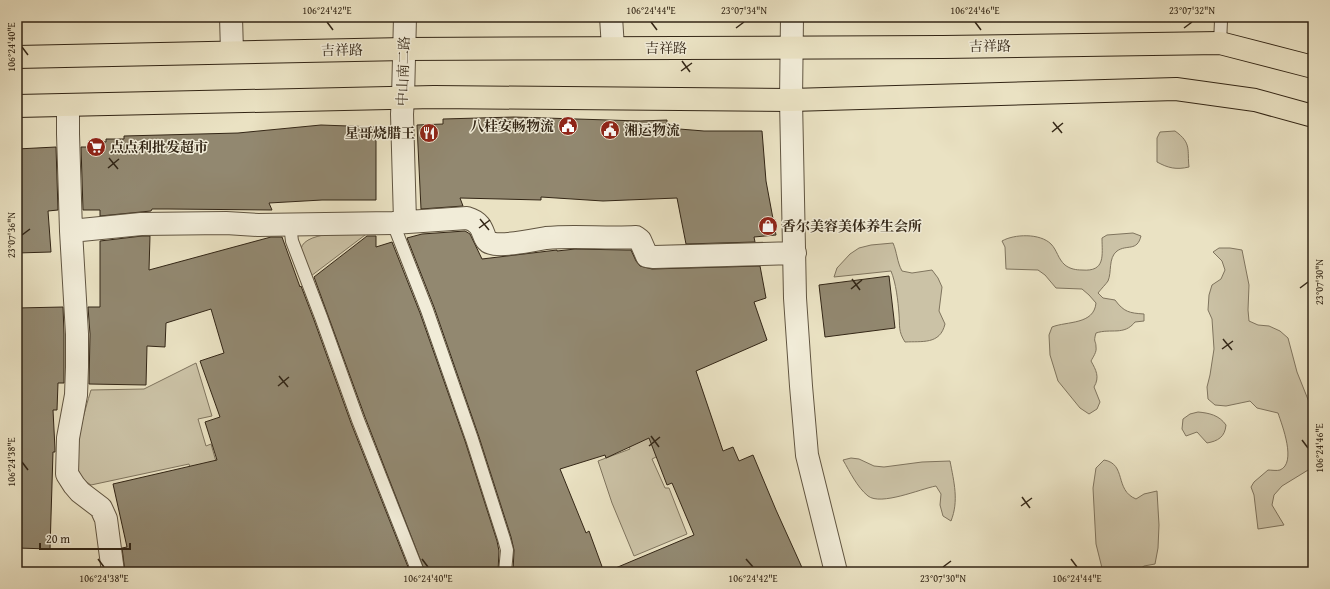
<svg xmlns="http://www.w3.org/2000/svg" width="1330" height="589" viewBox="0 0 1330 589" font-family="'Gentium Book Plus','Noto Serif SC',serif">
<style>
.green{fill:#cbc2a6;stroke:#7f745e}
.building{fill:#928870;stroke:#332616}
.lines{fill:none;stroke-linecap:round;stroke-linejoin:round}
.service-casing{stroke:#615541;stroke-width:14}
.minor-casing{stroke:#615541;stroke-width:24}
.primary-casing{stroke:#332616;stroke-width:24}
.service{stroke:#f1ecd8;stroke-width:12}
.minor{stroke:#f1ecd8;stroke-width:22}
.primary{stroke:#eae2c3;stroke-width:22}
.ticks{fill:none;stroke:#332616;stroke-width:1.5}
.labels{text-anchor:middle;stroke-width:3;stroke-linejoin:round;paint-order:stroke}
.street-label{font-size:14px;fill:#332616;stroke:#f1ecd8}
.poi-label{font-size:14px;font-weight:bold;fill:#332616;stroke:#f1ecd8;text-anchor:start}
.neatline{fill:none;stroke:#332616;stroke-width:1.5}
.ticks-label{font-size:10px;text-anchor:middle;fill:#332616}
</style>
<rect width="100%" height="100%" fill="#eae2c3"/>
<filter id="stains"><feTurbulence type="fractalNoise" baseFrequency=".005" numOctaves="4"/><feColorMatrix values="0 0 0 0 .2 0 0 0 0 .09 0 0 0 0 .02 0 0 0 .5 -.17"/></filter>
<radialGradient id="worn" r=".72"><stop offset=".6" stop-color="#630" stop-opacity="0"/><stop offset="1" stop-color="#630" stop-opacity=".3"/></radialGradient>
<path class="green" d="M1175,131C1192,143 1187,150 1189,167C1176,170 1168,168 1157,162V138L1160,132Z
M369,232L311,276C308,269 302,261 301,253C297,230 355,233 369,232Z
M1133,233L1141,236C1137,252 1127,244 1117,251C1108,258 1112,272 1108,281C1106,284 1101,289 1098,293L1103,298L1115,300C1124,312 1129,313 1144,314V321L1135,322C1124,336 1111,328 1096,333C1093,343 1096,340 1096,347C1097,352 1093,357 1091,361C1096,370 1100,377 1094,387L1100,402L1097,409L1089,414L1080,408L1058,381L1050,355L1049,335L1052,327C1067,321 1094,325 1096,303L1089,295L1082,289L1056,288L1045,275L1038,270L1006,269L1005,247L1002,241C1014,234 1040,233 1051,244C1057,250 1058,259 1065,265C1070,269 1076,270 1082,270C1106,272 1102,255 1102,238L1107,235Z
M893,243C897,252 897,262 902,271L912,273L932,270L938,278L942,287L939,311L945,324C940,345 922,341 905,342C898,331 900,326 899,314C898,301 896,283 891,271L834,277L837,268L850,254L859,248L871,245Z
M1219,248H1230L1242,250L1249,285L1248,310L1249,321L1258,325L1269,326L1280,331L1288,338L1297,372L1313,412V467L1282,486L1274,495L1272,505L1284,525L1258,529L1254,495L1251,487L1254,482L1268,470C1271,470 1277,471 1280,470C1297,463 1282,425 1278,413L1257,408L1250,401L1226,406L1215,405L1208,399L1207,387L1210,375L1214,349L1212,319L1208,310L1209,295L1212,285L1221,279L1225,270L1222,261L1213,252Z
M196,363L212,416L198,419L206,446L211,444L217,465L191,471L189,464L91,485C87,482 82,480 80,475C71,455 85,410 91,390L144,389Z
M1198,412C1209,413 1219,415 1226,425C1225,437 1218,441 1207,443L1197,432L1186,436L1182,429L1183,419L1190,414Z
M653,417L664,453L652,459L665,488H669L687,534L634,556L612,503L598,461L630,449L622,429Z
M851,458L859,459L874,466L884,467L922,462L950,461C954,482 959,501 951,521L943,516L940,505L941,494L936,486C920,489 881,506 868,496C857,487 850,472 843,460Z
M1104,460C1127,464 1114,490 1136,499L1144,494L1157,491L1159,525L1158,548L1155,564L1144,566L1136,572H1103L1096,544L1093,488L1096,468Z"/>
<path class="building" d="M514,117L640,121L667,120V128L704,131H762L766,181L776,235L754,237L755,242L686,244L677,198L603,201L541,197V200L460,198L463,206L421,209L417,125L443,124V119Z
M321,125L376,127V200H322L269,203L272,210L168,209H152L151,211L100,216V210H83L81,147H89V141L106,142V139H124V136L238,133Z
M56,147L58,210L48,211L51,252L17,253V149Z
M465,231L470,234L482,259L557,250V251L575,249L626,250H631L636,261L640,266L652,269L760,266L766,298L754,302L767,340L696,371L723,451L733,447L739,461L753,455L776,510L804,572H606L694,535L672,483L667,485L649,438L606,458L605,455L560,469L586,533L589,531L604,572H513L514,550L511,537L479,437L434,307L407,238L422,234Z
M142,236H150L149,270L271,237H282L300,287L301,286L314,320L351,423L410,572H125L122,548L127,547L113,484L217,460L205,422L220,417L200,361L224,353L211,309L166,323L165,347L147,346L146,385L89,384L90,334L88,307H100V241Z
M367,236H376V247L392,242L420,313L465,441L497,541L499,551L498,572H425L365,417L314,277Z
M889,276L895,328L825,337L819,285Z
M63,307L64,334V383H58L57,410H53L55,449V452H53L50,549L17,548V308Z"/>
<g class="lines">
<g class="service-casing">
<path id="service" d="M1219,17L1221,21L1220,43
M393,223L427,310L472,439L504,539L507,550L505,572
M292,224L291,233L292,241L321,317L358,420L418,572"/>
</g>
<g class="minor-casing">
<path id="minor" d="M231,17L232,52
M611,17L613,48
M792,17L791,100L795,298L801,386L807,455L836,572
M68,105V134L71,231L77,334V367L76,395L68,438L67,474L74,485L80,492L101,508L106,519L113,572
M405,221L402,114L403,98L405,17
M71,231L141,224L226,223L258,225L393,223L467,218C488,224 480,240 491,243C502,247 534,240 546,238C576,235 606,239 636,237L640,240L647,256L654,257L795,253"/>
</g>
<g class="primary-casing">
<path id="primary" d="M17,57L405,49L943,47L1220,43L1313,67
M17,106L434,97L791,100L1176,89L1255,100L1313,116"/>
</g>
<use href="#service" class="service"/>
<use href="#minor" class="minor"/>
<use href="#primary" class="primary"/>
</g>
<path class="ticks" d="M327,22L333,30M651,22L657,30M975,22L981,30M736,28L744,22M1184,28L1192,22M22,47L28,55M682,61L690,72M681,71L692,63M1053,122L1062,133M1052,132L1063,123M109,158L118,169M108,168L119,159M480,219L489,230M479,228L490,220M22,235L30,229M852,279L860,290M1300,288L1308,282M851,289L862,280M1223,339L1232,350M1222,349L1233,341M279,376L288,387M278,386L289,377M651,436L659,447M1302,440L1308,448M649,446L660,437M22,462L28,470M1022,497L1030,508M1021,506L1032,498M98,559L104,567M422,559L428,567M746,559L753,567M1071,559L1077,567M943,567L951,561"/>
<defs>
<g id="civic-disc" transform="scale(1)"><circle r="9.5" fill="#8f2418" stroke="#f1ecd8"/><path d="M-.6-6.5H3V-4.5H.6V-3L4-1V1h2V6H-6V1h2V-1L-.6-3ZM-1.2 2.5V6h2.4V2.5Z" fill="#fff"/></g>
<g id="restaurant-disc" transform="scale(1)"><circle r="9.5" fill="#8f2418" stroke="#f1ecd8"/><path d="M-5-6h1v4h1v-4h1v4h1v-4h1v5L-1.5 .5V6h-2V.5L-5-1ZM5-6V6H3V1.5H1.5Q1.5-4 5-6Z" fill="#fff"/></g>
<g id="supermarket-disc" transform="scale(1)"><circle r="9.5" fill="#8f2418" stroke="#f1ecd8"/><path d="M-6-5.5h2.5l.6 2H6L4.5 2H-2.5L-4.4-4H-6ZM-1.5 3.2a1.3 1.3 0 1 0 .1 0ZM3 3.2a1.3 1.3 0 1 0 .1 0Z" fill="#fff"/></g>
<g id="shop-disc" transform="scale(1)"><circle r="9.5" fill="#8f2418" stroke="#f1ecd8"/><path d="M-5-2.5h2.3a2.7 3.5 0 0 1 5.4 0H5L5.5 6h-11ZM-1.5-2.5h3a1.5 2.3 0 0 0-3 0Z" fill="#fff"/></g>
</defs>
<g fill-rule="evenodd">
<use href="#civic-disc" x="568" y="126"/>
<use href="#civic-disc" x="610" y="130"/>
<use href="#restaurant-disc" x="429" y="133"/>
<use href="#supermarket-disc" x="96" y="147"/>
<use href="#shop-disc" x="768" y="226"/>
</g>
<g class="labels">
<g class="street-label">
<text transform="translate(990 46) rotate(-1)" y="5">吉祥路</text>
<text x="666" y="53">吉祥路</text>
<text transform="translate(342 50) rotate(-1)" y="5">吉祥路</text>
<text transform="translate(403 71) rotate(-88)" y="5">中山南二路</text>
</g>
<g class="poi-label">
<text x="554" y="131" text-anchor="end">八桂安畅物流</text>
<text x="624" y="135">湘运物流</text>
<text x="415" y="138" text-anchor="end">星哥烧腊王</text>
<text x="110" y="152">点点利批发超市</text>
<text x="782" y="231">香尔美容美体养生会所</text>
</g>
</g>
<rect width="1330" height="589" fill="none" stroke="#eae2c3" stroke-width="44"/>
<path d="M40 543v6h90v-6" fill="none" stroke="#332616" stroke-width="2"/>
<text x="46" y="543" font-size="12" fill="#332616" stroke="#f1ecd8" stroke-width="3" paint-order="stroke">20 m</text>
<rect x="22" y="22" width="1286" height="545" class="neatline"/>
<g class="ticks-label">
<text x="327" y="14">106°24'42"E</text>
<text x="651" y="14">106°24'44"E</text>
<text x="744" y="14">23°07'34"N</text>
<text x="975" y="14">106°24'46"E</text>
<text x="1192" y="14">23°07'32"N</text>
<text transform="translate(11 47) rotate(-90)" y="4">106°24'40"E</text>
<text transform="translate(11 235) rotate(-90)" y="4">23°07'36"N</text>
<text transform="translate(1319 282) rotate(-90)" y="4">23°07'30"N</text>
<text transform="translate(1319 448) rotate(-90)" y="4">106°24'46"E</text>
<text transform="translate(11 462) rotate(-90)" y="4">106°24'38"E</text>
<text x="104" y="582">106°24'38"E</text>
<text x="428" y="582">106°24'40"E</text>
<text x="753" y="582">106°24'42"E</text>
<text x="943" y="582">23°07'30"N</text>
<text x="1077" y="582">106°24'44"E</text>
</g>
<rect width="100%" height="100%" filter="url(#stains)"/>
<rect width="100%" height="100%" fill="url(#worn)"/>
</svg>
